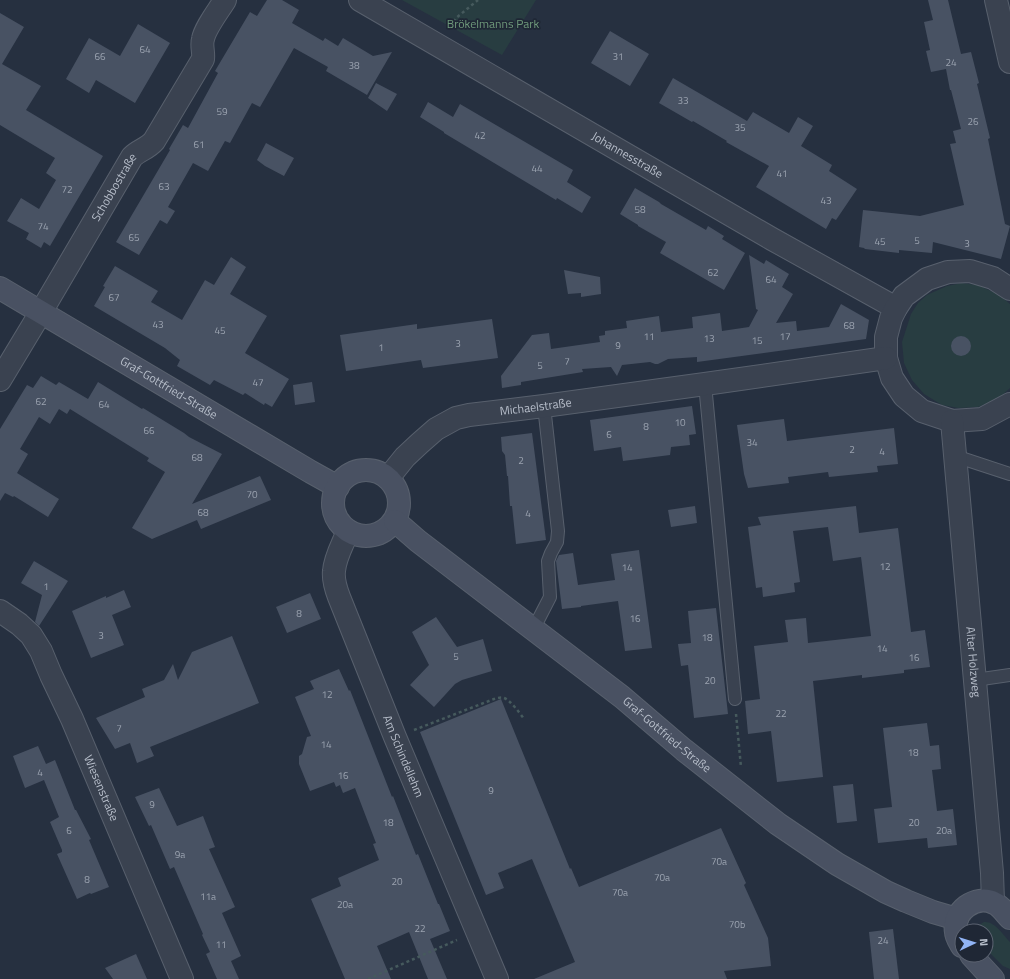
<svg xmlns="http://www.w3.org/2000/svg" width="1010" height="979" viewBox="0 0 1010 979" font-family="'Titillium Web',sans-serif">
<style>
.green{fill:#283d41}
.building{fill:#485263}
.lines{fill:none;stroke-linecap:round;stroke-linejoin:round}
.lane-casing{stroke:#58606d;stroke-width:14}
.street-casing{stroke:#58606d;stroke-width:24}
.secondary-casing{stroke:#58606d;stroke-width:24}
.path{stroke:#465a5d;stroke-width:2.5;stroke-dasharray:3 3;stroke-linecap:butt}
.lane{stroke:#3a4250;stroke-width:12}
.street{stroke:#3a4250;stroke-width:22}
.secondary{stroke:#495162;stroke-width:22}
.labels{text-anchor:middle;stroke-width:3.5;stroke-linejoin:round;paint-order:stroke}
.number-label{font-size:10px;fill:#9ba3b0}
.park-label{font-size:12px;fill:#6f9a7b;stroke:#1f2735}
.street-label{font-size:12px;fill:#b7beca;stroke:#1f2735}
</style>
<rect width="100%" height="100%" fill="#263040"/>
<path class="green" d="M402,0H536L502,55Z
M962,283L977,285L998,294L1010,304V388L998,399L978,407L958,408L942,405L924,394L912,380L904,363L902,342L911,314L918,303L927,295L947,286Z
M984,922C995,921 1003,935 1010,942V969L1003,966L986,949V931H976L979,925Z"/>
<path class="building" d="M267,0H282L299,10L292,23L323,41L325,38L338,46L343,38L373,56L392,52L367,95L326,71L328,67L294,48L260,107L252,103L230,143L225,141L208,171L193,163L168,207L175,211L167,224L160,220L139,255L116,242L170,150L169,149L183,125L188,128L218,73L215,71L250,12L257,16Z
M928,0H948L961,54L971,52L979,83L977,84L990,138L988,139L1005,224L1010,226L1001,259L933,242L932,253L899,250V253L865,249L864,248L859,247L863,210L920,216L964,205L950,144L956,143L953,131L961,129L951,90H950L946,69L931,72L926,51L930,50L924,22L933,20Z
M0,13L24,27L2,64L41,86L26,110L103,156L50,246L44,242L41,248L26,239L29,233L7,221L21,198L39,209L56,180L46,173L55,158L0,125Z
M138,24L170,43L135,103L96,80L89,93L66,79L89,38L120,56Z
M610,31L649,54L630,86L591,63Z
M673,78L747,121L753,112L789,133L798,117L813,126L801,146L832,165L829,171L857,189L836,220L832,218L826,229L756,187L769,166L726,142L727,141L693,121L692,122L659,103Z
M376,83L397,94L387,111L368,98Z
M428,102L453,117L460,104L573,170L567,182L591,197L582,213L557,198L556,200L444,133V132L420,117Z
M266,143L294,158L284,176L265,166L257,160Z
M635,188L659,202L661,204L706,230L708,226L724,236L722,239L745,253L724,290L660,253L666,242L638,226V225L620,214Z
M749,255L764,264L766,260L789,274L782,287L793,294L776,323L796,321L797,331L829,327L841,304L869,320L866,339L697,362V357L668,359L658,364H655L650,362L622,365L617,376L611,367L582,369L583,372L521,382V385L502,388L501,376L532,335L549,333L551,349L600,342L599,336L605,335V331L627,328L626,321L659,316L661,332L693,328L692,317L720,313L722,331L749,327L758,310L756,309Z
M231,257L246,267L230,294L267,316L245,353L289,379L272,407L265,403L264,405L245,393L243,395L214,380L210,385L177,366L180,360L165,348L94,306L105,287L103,286L115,266L158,291L151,302L182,320L205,280L214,285Z
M564,270L600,277L601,294L581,297V293L568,294Z
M492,319L498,358L423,368L421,360L346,371L340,335L417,324V329Z
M951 346a10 10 0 1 1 20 0a10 10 0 1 1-20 0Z
M41,376L56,385L59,382L88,399L98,382L142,409L143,408L184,433L189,437L222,454L192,504L260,476L271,500L201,529L197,520L152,539L132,528L165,472L147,461L149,458L70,409L67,414L59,409L50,424L39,417L20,449L28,454L17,473L59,499L48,517L14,496L13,497L5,493L0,501V429L27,385L33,388Z
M312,382L315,402L295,405L293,385Z
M692,406L696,434L689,435L690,445L671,447L670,455L623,461L621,447L594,451L590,420Z
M784,419L787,441L894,428L898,464L877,466L878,472L829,477L828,472L788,477L789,483L748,488L744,474L737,425Z
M532,433L546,540L516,544L512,506H510L508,476H507L505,455L502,451L501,437Z
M695,506L697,523L671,527L668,510Z
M856,506L859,533L898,528L911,632L925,630L930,667L904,670V673L862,678V675L813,681L823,777L777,782L771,731L748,734L745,701L760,699L754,646L788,642L785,620L806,618L808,643L871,636L861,557L833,561L828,527L793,531L800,582L794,583L795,592L763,597L762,587L756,588L748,527L761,525L758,517Z
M639,550L652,648L625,651L618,601L581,606V607L562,609L556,561L559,555L573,553L578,585L615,580L611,554Z
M34,561L68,581L39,626L35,622L42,595L21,583Z
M124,590L131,607L112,615L124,645L91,658L72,611L106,596V598Z
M310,593L321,619L287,633L276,607Z
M716,608L728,714L694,718L688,665L681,666L678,644L691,643L688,611Z
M436,617L457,647L483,639L492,671L462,680L455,684L434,707L410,685L429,665L412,632Z
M232,636L259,703L150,747L154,756L137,763L130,743L115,749L96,718L145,697L142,689L164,680L173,664L178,680L192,652Z
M339,669L349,691L350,690L392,797L393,796L416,855L418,854L438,904H439L450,931L430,939L447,979H428L409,932L377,946L391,979H345L311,899L341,886L338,878L379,860L373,844L376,843L355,788L343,793L340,785L336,787L334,782L310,791L299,764V756L302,754L307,737L311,736L295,697L314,689L310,681Z
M501,699L570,869L571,868L579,887L721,828L746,883L744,885L768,938L771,966L724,971L727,979H534L575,962L532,859L498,873L504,888L486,895L420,732Z
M927,723L930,746L939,745L941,769L932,770L937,811L953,809L957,845L928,848L927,838L878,843L874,809L892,807L883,728Z
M38,746L46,764L55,760L75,810H76L91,839L89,840L109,887L91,894L90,893L77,899L57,854L62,852V850L50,822L59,817L44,780L25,788L13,756Z
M853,784L857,821L837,823L833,786Z
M159,788L177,826L203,816L215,847L209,849L235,907L222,913L241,956L231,961L239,979H217L206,954L210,952L202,935L203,934L174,867L170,869L151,825L149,826L135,797Z
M893,929L899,979H874L869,932Z
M136,954L147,979H113L105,968Z"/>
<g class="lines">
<g class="lane-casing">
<path id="lane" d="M705,384L735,699
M955,456L1010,474
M533,630L550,597L548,561L551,553L557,542L558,531L544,406
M975,680L1010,675"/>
</g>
<g class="street-casing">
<g id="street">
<path id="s1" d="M360,0L772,239L896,308"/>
<path d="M996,0L1010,62"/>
<path d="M1010,289L993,278L970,271L948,272L927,279L904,296L896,308L891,318L886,337V358L892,378L904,396L922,411L952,421L982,419L1010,404"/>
<path id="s2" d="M0,380L41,312L132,157C139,150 147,149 154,141L203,59C204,52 201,46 203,39C205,28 219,10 225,0"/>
<path id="s3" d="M952,421L992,873L993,902"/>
<path id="s4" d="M388,478L405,457L420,443L436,429L456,418L469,415L544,406L705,384L886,358"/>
<path id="s5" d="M348,531C343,544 335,557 334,571C333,579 336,589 339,597L395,737L497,979"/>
<path id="s6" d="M0,611L19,624L31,635L41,651L51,675L72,719L182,979"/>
</g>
</g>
<g class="secondary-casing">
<g id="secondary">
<path id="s7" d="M0,288L311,472L338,487"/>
<circle cx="366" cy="503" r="33"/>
<path id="s8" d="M395,521L418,541L622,697L684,750L778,824L837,864L886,892L906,901L933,912L957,919"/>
<path d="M962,946C959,941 956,937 956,932C952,911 976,894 994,903C1001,906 1005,913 1010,918"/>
<path d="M971,955L993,979"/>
</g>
</g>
<path class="path" d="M451,27L456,18L478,0
M736,714L741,767
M414,730L494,699C497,698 501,697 504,698C510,700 520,713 524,719
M368,979L457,940"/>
<use href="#lane" class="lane"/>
<use href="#street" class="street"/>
<use href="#secondary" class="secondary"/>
</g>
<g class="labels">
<g class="number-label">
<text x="145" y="53">64</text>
<text x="100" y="60">66</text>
<text x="618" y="60">31</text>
<text x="951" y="66">24</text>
<text x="354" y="69">38</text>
<text x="683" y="104">33</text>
<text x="222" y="115">59</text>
<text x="973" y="125">26</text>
<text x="740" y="131">35</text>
<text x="480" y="139">42</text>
<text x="199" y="148">61</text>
<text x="537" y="172">44</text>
<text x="782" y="177">41</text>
<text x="164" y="190">63</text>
<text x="67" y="193">72</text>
<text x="826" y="204">43</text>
<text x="640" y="213">58</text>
<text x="43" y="230">74</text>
<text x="134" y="241">65</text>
<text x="917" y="244">5</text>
<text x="880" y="245">45</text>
<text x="967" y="247">3</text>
<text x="713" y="276">62</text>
<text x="771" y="283">64</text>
<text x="114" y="301">67</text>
<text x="158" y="328">43</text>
<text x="849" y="329">68</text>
<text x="220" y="334">45</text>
<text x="649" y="340">11</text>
<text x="785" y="340">17</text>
<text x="709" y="342">13</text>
<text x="757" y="344">15</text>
<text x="458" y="347">3</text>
<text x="618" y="349">9</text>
<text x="381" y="351">1</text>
<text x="567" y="365">7</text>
<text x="540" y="369">5</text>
<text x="258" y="386">47</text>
<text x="41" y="405">62</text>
<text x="104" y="408">64</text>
<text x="680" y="426">10</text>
<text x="646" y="430">8</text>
<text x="149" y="434">66</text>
<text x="609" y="438">6</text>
<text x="752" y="446">34</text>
<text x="852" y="453">2</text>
<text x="882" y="455">4</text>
<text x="197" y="461">68</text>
<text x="521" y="464">2</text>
<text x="252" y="498">70</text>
<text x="203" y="516">68</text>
<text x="528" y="517">4</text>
<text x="885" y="570">12</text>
<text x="627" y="571">14</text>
<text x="46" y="590">1</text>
<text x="299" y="617">8</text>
<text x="635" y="622">16</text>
<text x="101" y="639">3</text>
<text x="707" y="641">18</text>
<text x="882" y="652">14</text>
<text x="456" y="660">5</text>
<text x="914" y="661">16</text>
<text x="710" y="684">20</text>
<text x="327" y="698">12</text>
<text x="781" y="717">22</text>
<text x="119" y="732">7</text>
<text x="326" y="748">14</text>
<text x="913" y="756">18</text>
<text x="40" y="776">4</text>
<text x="343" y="779">16</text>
<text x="491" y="794">9</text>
<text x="152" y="808">9</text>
<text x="388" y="826">18</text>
<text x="914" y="826">20</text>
<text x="69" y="834">6</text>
<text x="944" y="834">20a</text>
<text x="180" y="858">9a</text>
<text x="719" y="865">70a</text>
<text x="662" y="881">70a</text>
<text x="87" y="883">8</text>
<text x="397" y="885">20</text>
<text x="620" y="896">70a</text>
<text x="208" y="900">11a</text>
<text x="345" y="908">20a</text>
<text x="737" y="928">70b</text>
<text x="420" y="932">22</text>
<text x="883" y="944">24</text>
<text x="221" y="948">11</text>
</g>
<g class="park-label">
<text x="493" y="28">Brökelmanns Park</text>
</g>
<g class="street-label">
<text dy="4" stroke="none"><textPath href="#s1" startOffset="309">Johannesstraße</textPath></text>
<text dy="4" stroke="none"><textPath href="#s2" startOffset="224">Schobbostraße</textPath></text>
<text dy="4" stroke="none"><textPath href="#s7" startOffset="196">Graf-Gottfried-Straße</textPath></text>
<text dy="4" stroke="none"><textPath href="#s4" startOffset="172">Michaelstraße</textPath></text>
<text dy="4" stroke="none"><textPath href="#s3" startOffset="242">Alter Holzweg</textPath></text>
<text dy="4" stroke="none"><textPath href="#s8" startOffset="346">Graf-Gottfried-Straße</textPath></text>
<text dy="4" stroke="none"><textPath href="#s5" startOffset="241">Am Schindellehm</textPath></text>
<text dy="4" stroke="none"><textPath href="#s6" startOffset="208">Wiesenstraße</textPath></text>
</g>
</g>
<g transform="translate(974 943) rotate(86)"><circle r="19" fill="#1f2735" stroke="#5c6371"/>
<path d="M0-3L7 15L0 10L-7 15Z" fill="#91b4f5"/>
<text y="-6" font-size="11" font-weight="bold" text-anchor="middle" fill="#b7beca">N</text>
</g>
</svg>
